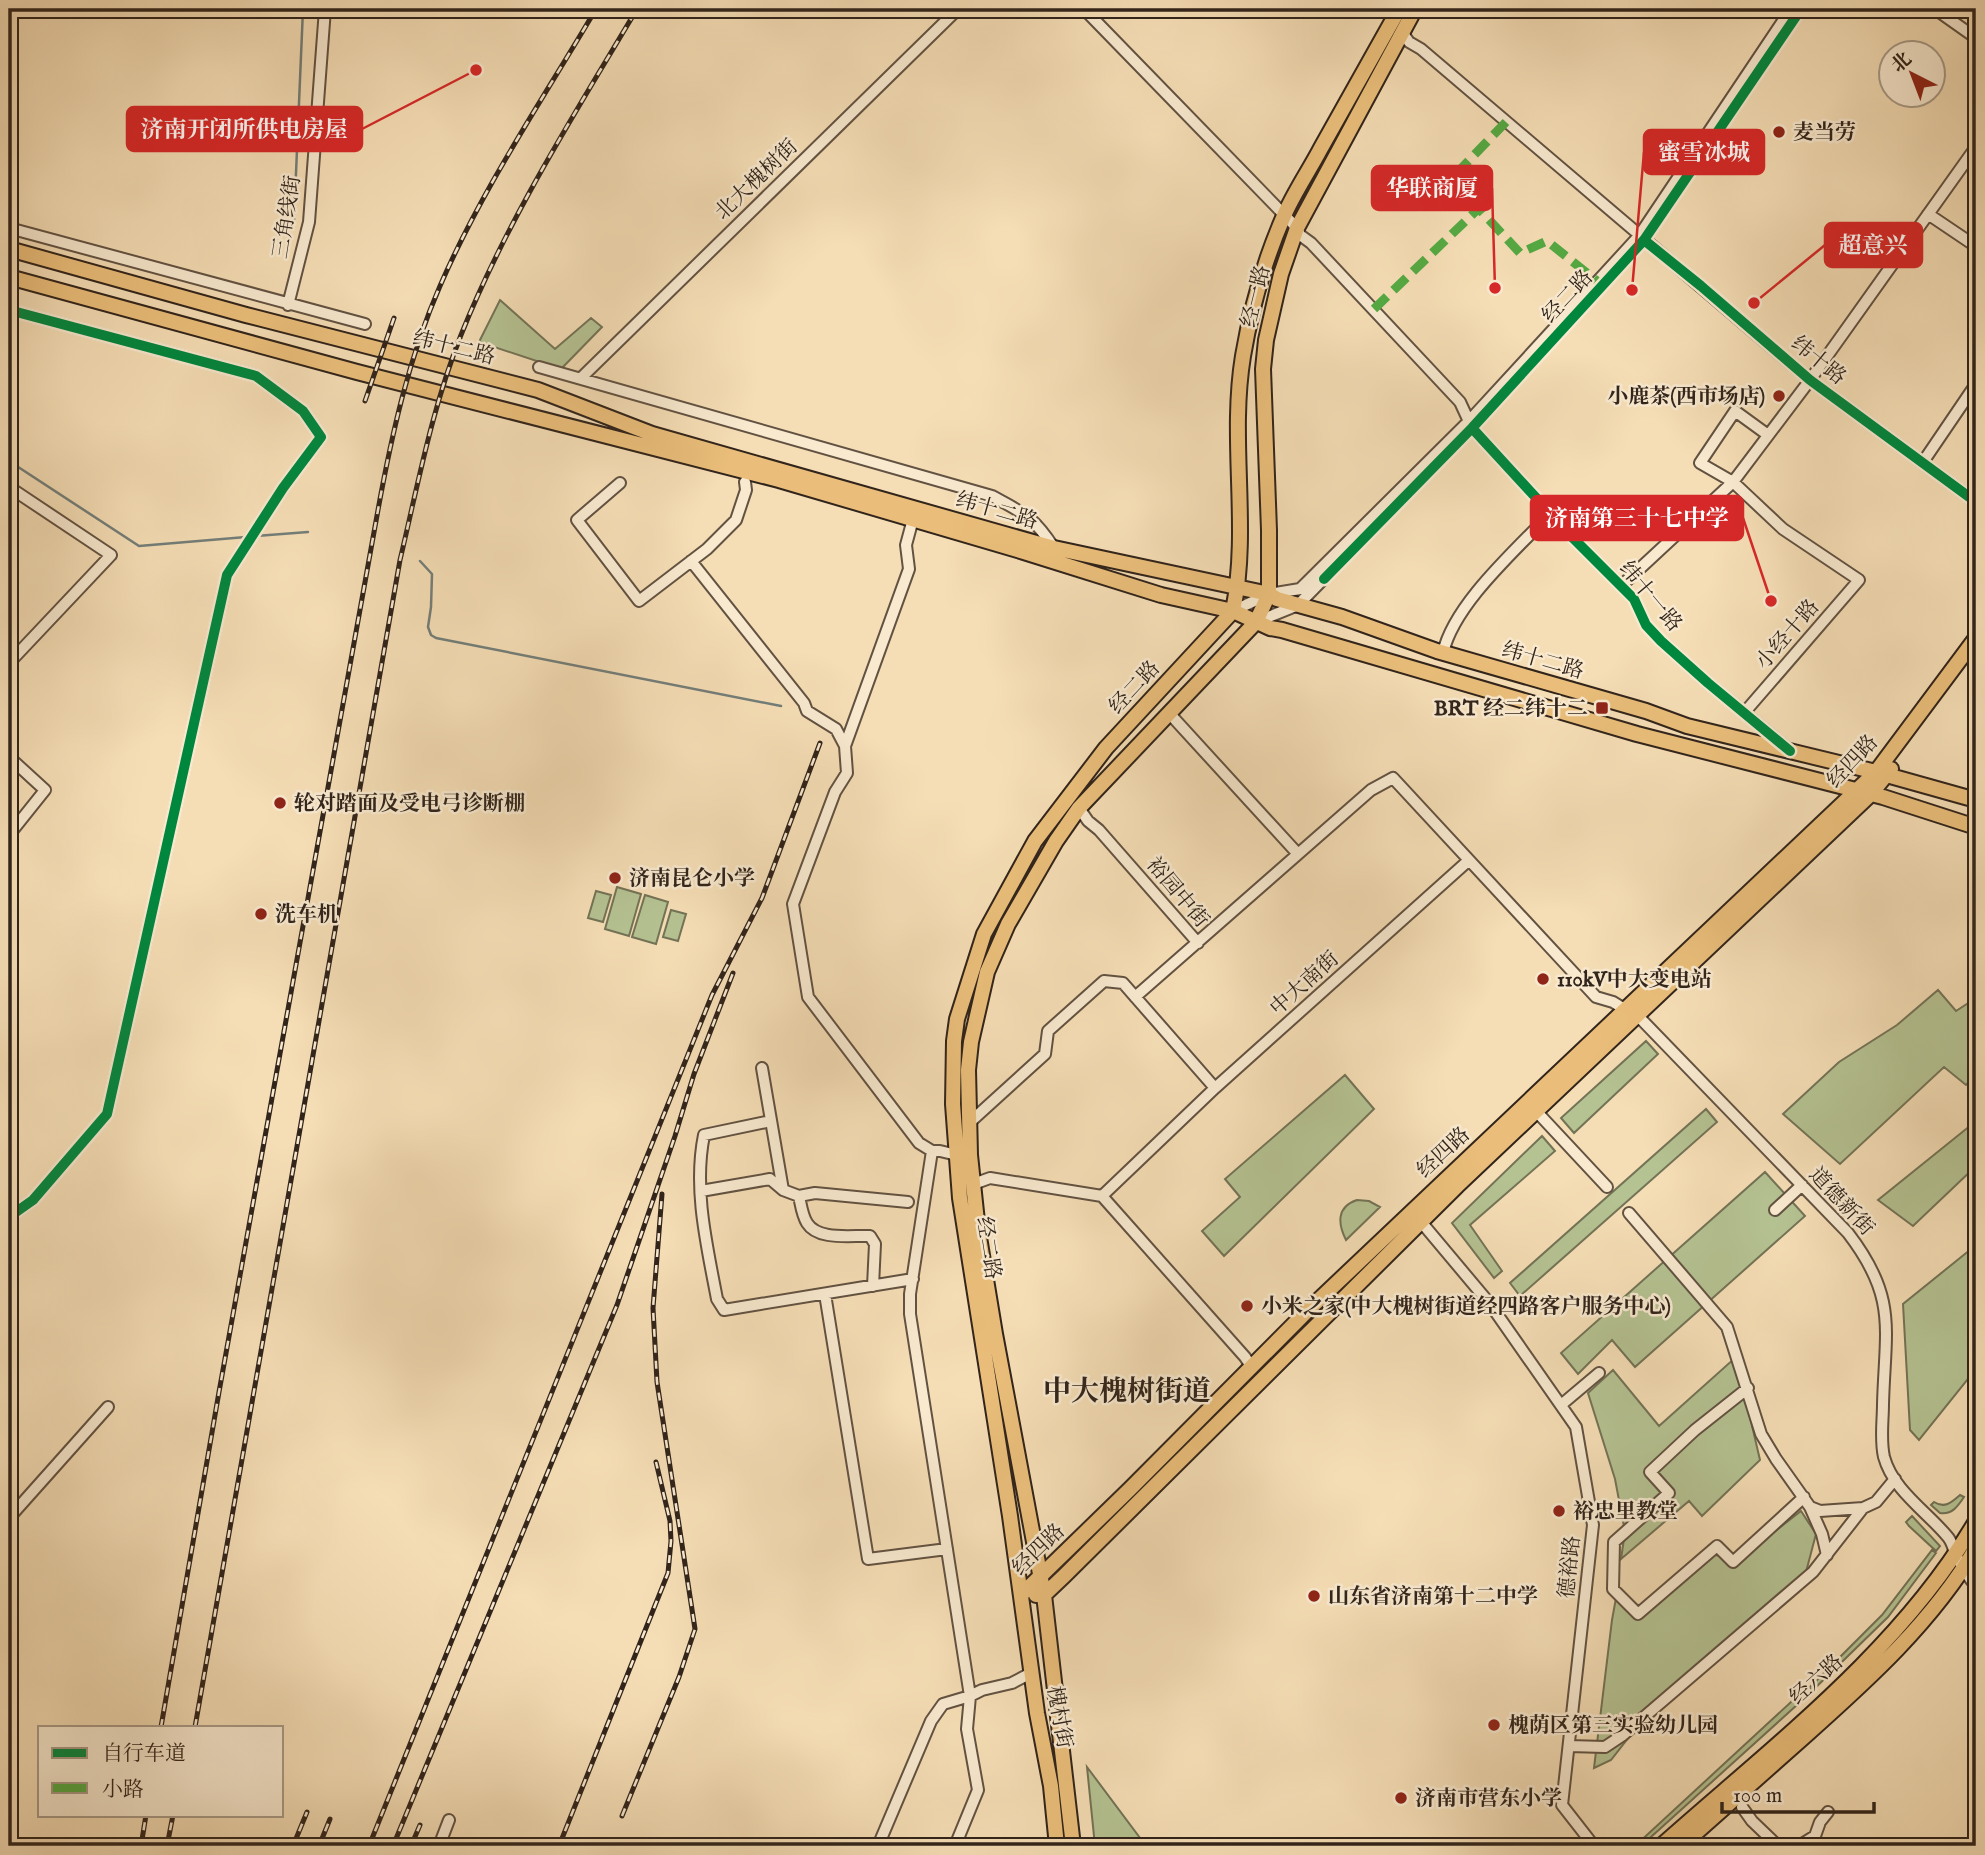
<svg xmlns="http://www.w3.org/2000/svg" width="1985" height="1855" viewBox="0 0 1985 1855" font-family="'IM FELL English','Noto Serif SC',serif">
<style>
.green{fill:#b5c292;stroke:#737356;stroke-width:2}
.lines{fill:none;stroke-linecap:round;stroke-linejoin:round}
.stream{stroke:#737e79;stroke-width:2.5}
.minor-casing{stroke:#625242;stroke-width:14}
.major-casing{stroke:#31241b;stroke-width:18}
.minor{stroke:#f8e9cf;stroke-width:10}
.major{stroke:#eabe7a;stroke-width:14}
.rail-casing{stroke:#31241b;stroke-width:5}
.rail{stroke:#f8e9cf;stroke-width:2.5;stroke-dasharray:8;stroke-linecap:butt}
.quiet{stroke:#54aa43;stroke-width:9;stroke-dasharray:18 9;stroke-linecap:butt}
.cycleway-casing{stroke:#f8e9cf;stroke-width:15}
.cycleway{stroke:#00873e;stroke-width:10}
.poi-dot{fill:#8f2418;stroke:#f8e9cf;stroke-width:2.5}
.labels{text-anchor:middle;stroke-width:5;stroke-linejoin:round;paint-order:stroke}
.poi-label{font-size:21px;font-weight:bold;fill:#31241b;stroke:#f8e9cf;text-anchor:start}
.street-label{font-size:21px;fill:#31241b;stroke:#f8e9cf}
.district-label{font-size:28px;font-weight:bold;fill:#31241b;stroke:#f8e9cf}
.leader{fill:none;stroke:#d62828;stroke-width:2.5}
.callout-dot{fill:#d62828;stroke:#f8e9cf;stroke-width:2.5}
.callout{fill:#d62828;stroke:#d62828;stroke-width:2.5}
.callout-label{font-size:23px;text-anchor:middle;font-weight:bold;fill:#fff}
</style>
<rect width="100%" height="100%" fill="#f5ddb5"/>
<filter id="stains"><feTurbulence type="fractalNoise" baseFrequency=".00286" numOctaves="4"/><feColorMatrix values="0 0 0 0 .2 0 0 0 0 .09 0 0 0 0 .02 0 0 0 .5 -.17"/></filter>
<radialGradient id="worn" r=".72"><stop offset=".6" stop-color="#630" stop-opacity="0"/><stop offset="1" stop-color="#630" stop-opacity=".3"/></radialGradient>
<path class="green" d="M500,300L555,349L591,318L602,327L561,369L479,342Z
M617,887L641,894L629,936L605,929Z
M596,891L611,895L603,922L588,918Z
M645,895L668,902L656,944L632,937Z
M671,910L686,914L678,941L663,937Z
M1938,990L1956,1011L1976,998V1075L1966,1085L1944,1067L1840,1164L1783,1114L1839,1062L1897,1025Z
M1646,1041L1658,1054L1574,1133L1561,1118Z
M1345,1075L1374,1109L1224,1256L1202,1231L1240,1197L1225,1179Z
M1706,1109L1717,1122L1520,1296L1510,1283Z
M1976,1121V1166L1913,1226L1878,1200Z
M1542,1136L1555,1151L1470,1225L1502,1271L1494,1278L1452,1223Z
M1765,1172L1805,1216L1635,1367L1612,1340L1578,1374L1561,1353Z
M1357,1200L1369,1201L1380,1207L1346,1240C1338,1224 1336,1207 1357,1200Z
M1976,1245V1369L1919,1440L1910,1430L1903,1304Z
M1736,1357L1760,1460L1702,1516L1689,1501L1621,1559L1625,1532L1615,1479L1588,1393L1613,1370L1659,1426Z
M1960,1495L1964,1497C1958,1506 1952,1515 1940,1513L1931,1505L1934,1502C1945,1509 1952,1502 1960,1495Z
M1801,1511L1816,1534L1806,1572L1633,1732L1611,1760L1594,1768L1612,1620L1618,1587L1638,1607L1686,1577L1711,1554L1738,1560Z
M1912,1516L1940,1546L1936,1551L1909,1526L1906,1522Z
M1932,1550L1936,1553L1888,1617L1812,1691L1809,1688L1882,1615Z
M1804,1690L1808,1695L1641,1846H1635Z
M1087,1767L1146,1846H1095Z"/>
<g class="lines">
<path class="stream" d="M294,220L303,9
M9,461L139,546L246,537
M256,536L308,532
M420,561L432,574L431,607L428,627L431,635L436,638L781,706"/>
<g class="minor-casing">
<path id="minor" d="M1084,9L1297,228L1300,235L1311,243L1460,402L1472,428L1573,538L1634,599L1646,625L1661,641L1708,683L1788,749
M1935,9L1976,38
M1402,32L1409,42L1421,49L1810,380L1976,502
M1729,115L1801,9
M1928,214L1974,245L1976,242
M9,228L365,324
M288,305L309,222L325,9
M9,310L256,376L303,411L321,437L283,488L227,575L107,1114L33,1200L9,1217
M539,367L992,496C1025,514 1033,516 1054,548
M581,378L958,9
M1923,462L1976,384
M620,483L577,520L639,601L707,549L736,520L746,490L745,482
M9,487L111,555L9,663
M913,519L906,545L909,569L845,746L847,773L835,792L793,904L808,997L919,1143L932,1151
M691,561L804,703L807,711L836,729L845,746
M1621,586L1733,482L1810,380L1976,147
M1233,611L1269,594L1300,589L1470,420L1639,236L1791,9
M1256,622L1298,605L1475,424
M1443,653C1454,604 1516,550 1551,513
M1169,713L1298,854
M1744,713L1859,580L1783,529L1733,482L1700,463L1735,411L1768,435
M9,757L45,790L9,835
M1079,808L1088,821L1099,830L1198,943
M1135,997L1371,790L1393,778L1596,997L1613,1002L1626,1010
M1638,1016L1848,1233C1898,1298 1885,1329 1883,1404C1883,1421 1880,1440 1884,1457C1893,1490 1926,1511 1947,1536C1952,1541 1953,1548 1956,1555C1961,1565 1968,1577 1976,1586
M762,1068L783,1190
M1536,1111L1607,1187
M771,1121L704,1135C693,1189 707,1246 717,1299L724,1310L913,1279
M969,1123L1045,1054L1048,1031L1104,981L1123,983L1215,1088
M973,1180L979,1182L990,1178L1102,1196
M701,1191L770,1179L783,1190L799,1196L815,1193L908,1202
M799,1196C801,1205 802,1215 807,1223C818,1241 852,1235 870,1236L875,1244L873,1286
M1102,1196L1215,1088L1468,861
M1102,1196L1245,1357L1251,1366
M1775,1210L1802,1185
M1629,1213L1727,1327L1761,1434L1776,1459L1810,1507L1820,1511L1863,1508L1876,1502L1895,1479
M1417,1217L1490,1304L1576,1427L1593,1525L1562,1805L1594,1846
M825,1294L868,1559L947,1549
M1748,1388L1695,1430L1650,1472L1669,1493L1614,1542L1613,1589L1638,1614L1717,1546L1733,1562L1804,1497
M1561,1405L1599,1373
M1810,1507L1822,1534L1827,1555
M9,1518L108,1407
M1569,1746L1605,1747L1623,1735L1813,1572L1863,1508
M1742,1807L1752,1821L1778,1846
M439,1846L449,1820
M878,1846L931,1721L943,1704L970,1696L982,1690L1012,1683L1031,1673
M955,1846L978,1790L967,1729L970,1696L910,1314V1294L932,1151H940L957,1155
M1799,1846L1815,1836L1820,1822L1828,1812"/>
</g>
<g class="major-casing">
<path id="major" d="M9,249L246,315L538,390L652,434L1054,548L1269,594L1277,599L1342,617L1437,651L1646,711L1687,726L1876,772L1976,800
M9,277L357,372L779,480L1024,552L1161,595L1233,611L1270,628L1282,630L1637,734L1883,797L1976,827
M1233,611C1250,527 1229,441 1243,356C1251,309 1264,262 1283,218C1293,194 1309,171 1321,148C1347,102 1373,55 1399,9
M1021,1595L1130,1489L1306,1312L1876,772L1976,638
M1036,1595H1044L1064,1576L1457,1186L1871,794L1891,769
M1057,1846L1051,1786L1037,1713L1010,1516L960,1198L953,1104L954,1041L957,1019L984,934L1035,841L1106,748L1233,611
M1073,1846L1044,1595L995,1334L978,1231L970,1155L968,1070L971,1042L987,972L1008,924L1056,841L1079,808L1256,622L1269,594V530L1263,369L1266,340L1281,274L1297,228L1415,9
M1661,1846C1772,1747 1900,1651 1976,1521
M1681,1846C1722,1810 1763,1773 1805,1736C1869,1679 1932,1622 1976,1548"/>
</g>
<use href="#minor" class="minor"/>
<use href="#major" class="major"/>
<g class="rail-casing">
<path id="rail" d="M365,401L394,318
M161,1727L219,1392L378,510C392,433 409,357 440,286C482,189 543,99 596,9
M195,1727L400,560C418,484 432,408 461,335C507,220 574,115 637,9
M622,1816L679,1677L695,1629L657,1382L653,1308L662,1194
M141,1846L146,1815
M167,1846L173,1815
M293,1846L307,1812
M319,1846L330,1819
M369,1846L712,995L762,898L820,743
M393,1846L617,1305L675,1136L694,1074L733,973
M411,1846L420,1825
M559,1846L668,1573L671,1541L670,1521L656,1462"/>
</g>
<use href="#rail" class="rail"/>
<path class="quiet" d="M1506,122L1451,179L1520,253L1547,241L1597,281
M1374,309L1479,208"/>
<g class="cycleway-casing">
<path id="cycleway" d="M1644,240L1701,286L1810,380L1976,502
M9,310L256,376L303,411L321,437L283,488L227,575L107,1114L33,1200L9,1217
M1472,428L1573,538L1634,599L1646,625L1661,641L1708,683L1790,751
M1324,579L1472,428L1644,240L1801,9"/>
</g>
<use href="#cycleway" class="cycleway"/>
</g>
<g class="poi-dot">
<circle cx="1779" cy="132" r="7"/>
<circle cx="1779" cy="396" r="7"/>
<rect x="1595" y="701" width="14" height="14" rx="3.5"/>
<circle cx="280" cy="803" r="7"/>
<circle cx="615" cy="878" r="7"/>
<circle cx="261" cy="914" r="7"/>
<circle cx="1543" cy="979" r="7"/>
<circle cx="1247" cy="1306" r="7"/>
<circle cx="1559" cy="1511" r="7"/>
<circle cx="1314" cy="1596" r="7"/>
<circle cx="1494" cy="1725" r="7"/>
<circle cx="1401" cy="1798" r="7"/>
</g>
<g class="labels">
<g class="poi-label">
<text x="1793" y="139">麦当劳</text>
<text x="1765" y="403" text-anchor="end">小鹿茶(西市场店)</text>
<text x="1588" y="715" text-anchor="end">BRT 经二纬十二</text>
<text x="294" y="810">轮对踏面及受电弓诊断棚</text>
<text x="629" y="885">济南昆仑小学</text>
<text x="275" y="921">洗车机</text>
<text x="1557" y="986">110kV中大变电站</text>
<text x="1261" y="1313">小米之家(中大槐树街道经四路客户服务中心)</text>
<text x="1573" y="1518">裕忠里教堂</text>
<text x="1328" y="1603">山东省济南第十二中学</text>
<text x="1508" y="1732">槐荫区第三实验幼儿园</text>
<text x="1415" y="1805">济南市营东小学</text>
</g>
<g class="street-label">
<text transform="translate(756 179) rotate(-44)" y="7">北大槐树街</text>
<text transform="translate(286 217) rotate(-81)" y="7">三角线街</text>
<text transform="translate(1255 296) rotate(-76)" y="7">经一路</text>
<text transform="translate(1567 296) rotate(-47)" y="7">经二路</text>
<text transform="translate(454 347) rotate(14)" y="7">纬十二路</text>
<text transform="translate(1819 360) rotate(39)" y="7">纬十路</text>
<text transform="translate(997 510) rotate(16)" y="7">纬十二路</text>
<text transform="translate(1651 596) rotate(50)" y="7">纬十一路</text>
<text transform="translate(1787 634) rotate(-49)" y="7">小经十路</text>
<text transform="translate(1543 660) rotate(16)" y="7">纬十二路</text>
<text transform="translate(1134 687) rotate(-47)" y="7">经二路</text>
<text transform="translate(1852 761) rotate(-47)" y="7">经四路</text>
<text transform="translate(1178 892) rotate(50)" y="7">裕园中街</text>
<text transform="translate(1304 983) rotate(-42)" y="7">中大南街</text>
<text transform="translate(1443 1152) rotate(-43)" y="7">经四路</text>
<text transform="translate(1842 1201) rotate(47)" y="7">道德新街</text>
<text transform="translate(989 1248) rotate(81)" y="7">经二路</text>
<text transform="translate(1038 1549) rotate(-44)" y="7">经四路</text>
<text transform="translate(1569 1567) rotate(-84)" y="7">德裕路</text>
<text transform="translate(1816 1679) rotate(-42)" y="7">经六路</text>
<text transform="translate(1060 1717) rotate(80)" y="7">槐村街</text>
</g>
<g class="district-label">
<text x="1127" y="1400">中大槐树街道</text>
</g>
</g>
<path class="leader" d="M476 70L362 129M1632 290L1644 152M1495 288L1492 188M1754 303L1825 245M1771 601L1743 518"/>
<g class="callout-dot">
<circle cx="476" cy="70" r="7"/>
<circle cx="1632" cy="290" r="7"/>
<circle cx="1495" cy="288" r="7"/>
<circle cx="1754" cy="303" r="7"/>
<circle cx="1771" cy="601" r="7"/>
</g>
<g class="callout">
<rect x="127" y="107" width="235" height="44" rx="7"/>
<rect x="1644" y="130" width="120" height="44" rx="7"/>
<rect x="1372" y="166" width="120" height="44" rx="7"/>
<rect x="1825" y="223" width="97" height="44" rx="7"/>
<rect x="1531" y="496" width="212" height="44" rx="7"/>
</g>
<g class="callout-label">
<text x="244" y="137">济南开闭所供电房屋</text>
<text x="1704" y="160">蜜雪冰城</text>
<text x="1432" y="196">华联商厦</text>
<text x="1873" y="253">超意兴</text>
<text x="1637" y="526">济南第三十七中学</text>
</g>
<rect width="1985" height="1855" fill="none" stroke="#f5ddb5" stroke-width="35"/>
<rect x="10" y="10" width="1964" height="1834" fill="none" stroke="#31241b" stroke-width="3.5"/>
<rect x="18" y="18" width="1950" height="1820" fill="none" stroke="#31241b" stroke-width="2"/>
<rect x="38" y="1726" width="245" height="91" fill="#f8e9cf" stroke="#a89a87" stroke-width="2"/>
<rect x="52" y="1748" width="35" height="10" fill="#00873e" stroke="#a89a87" stroke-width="2"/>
<text x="102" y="1760" font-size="21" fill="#31241b">自行车道</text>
<rect x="52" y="1783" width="35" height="10" fill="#54aa43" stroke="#a89a87" stroke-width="2"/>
<text x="102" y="1796" font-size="21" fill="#31241b">小路</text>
<g transform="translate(1912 74) rotate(318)"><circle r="33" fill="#f8e9cf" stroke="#a89a87" stroke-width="2"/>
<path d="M0-5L12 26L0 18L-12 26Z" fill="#8f2418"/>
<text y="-10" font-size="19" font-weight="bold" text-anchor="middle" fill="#31241b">北</text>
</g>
<path d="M1722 1802v10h152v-10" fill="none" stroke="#31241b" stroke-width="3.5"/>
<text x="1733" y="1802" font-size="21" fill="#31241b" stroke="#f8e9cf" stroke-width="5" paint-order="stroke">100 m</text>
<rect width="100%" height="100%" filter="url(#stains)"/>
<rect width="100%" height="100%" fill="url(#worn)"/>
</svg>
